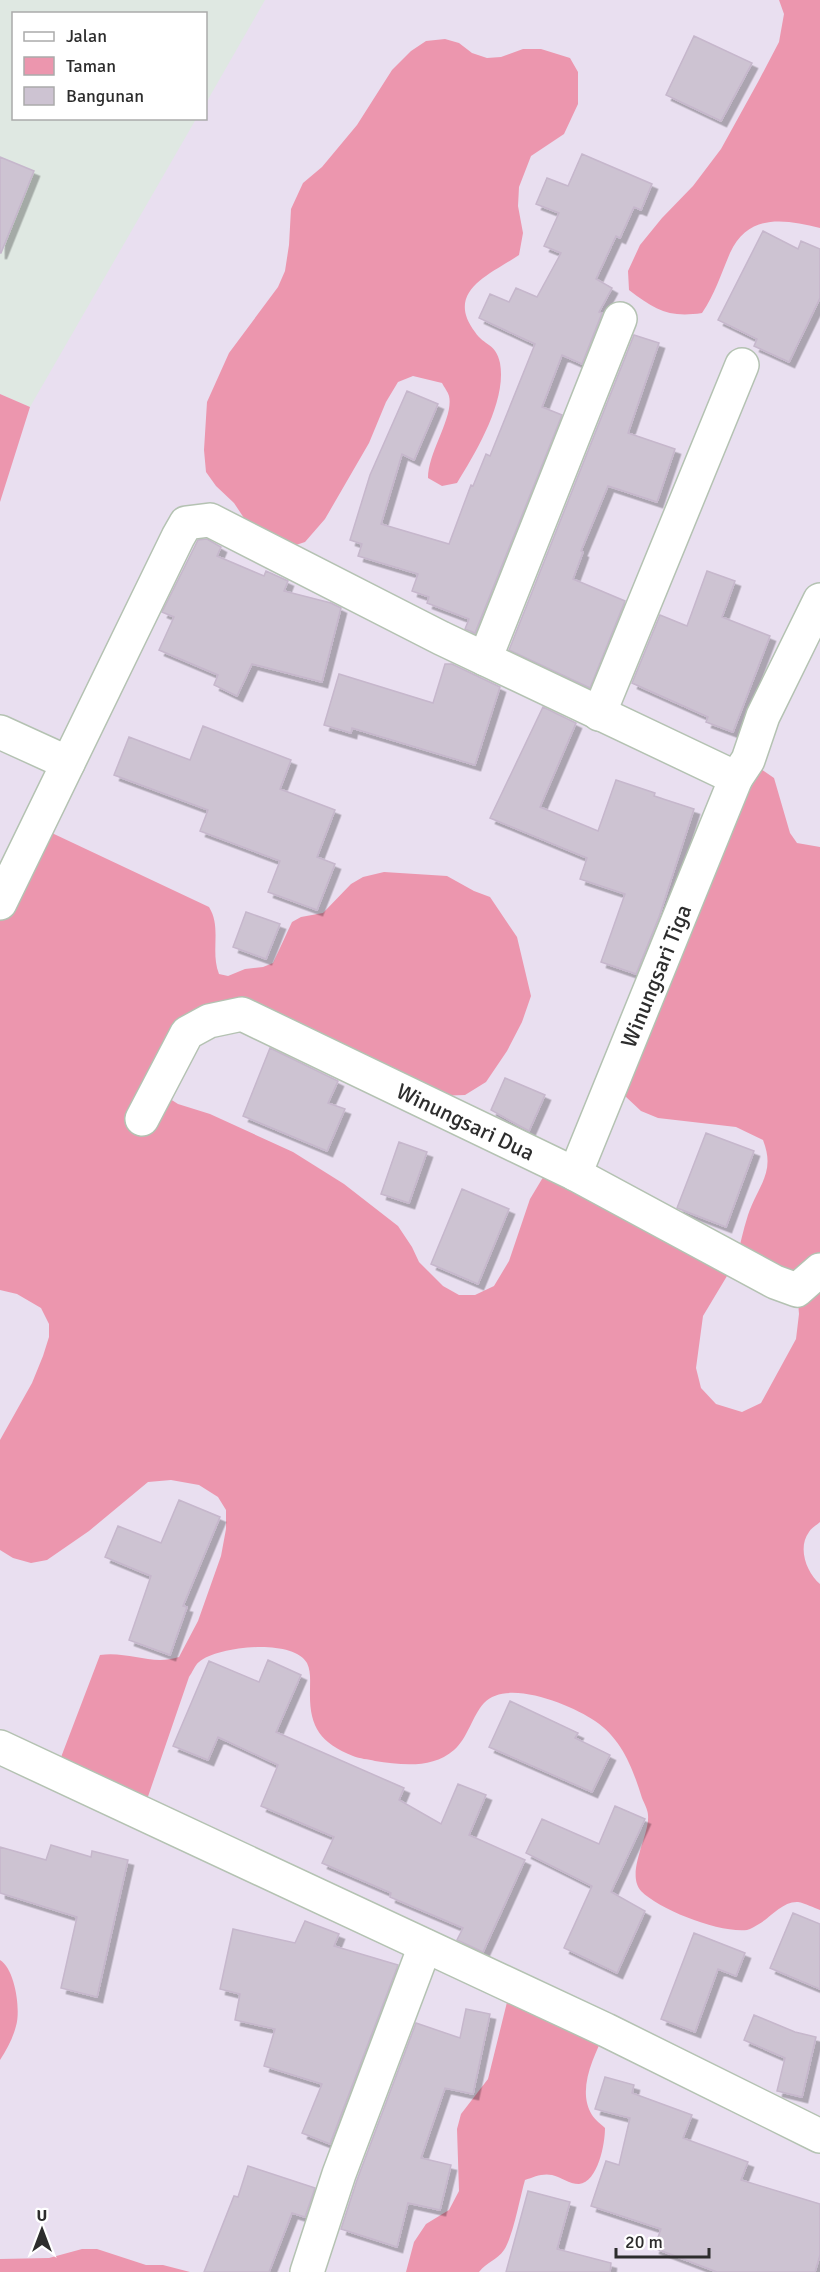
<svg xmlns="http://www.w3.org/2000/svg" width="820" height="2272" viewBox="0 0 820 2272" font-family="Signika,sans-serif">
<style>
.industrial{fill:#dfe8e2}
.green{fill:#ec96ae;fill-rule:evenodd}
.building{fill:#cdc3d2;stroke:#c6b7cc;stroke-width:1.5;filter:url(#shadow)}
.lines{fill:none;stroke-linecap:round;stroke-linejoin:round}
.street-casing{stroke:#b4c2b2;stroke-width:36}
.secondary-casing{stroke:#b4c2b2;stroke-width:36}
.street{stroke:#fff;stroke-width:33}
.secondary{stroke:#fff;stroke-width:33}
.labels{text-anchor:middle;stroke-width:5;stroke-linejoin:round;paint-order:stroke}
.street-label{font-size:22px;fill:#2d2d2d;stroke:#fff}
</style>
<defs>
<filter id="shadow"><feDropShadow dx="5.5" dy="5.5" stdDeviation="0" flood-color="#0004"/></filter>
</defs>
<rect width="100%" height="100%" fill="#e9dff0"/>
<path class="industrial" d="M0,0H265L206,103V14H14V118L196,119L30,407L0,394Z"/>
<path class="green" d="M779,0H820V228C785,219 748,213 730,253C721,274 715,294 702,313C669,318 655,310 629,290L628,271L640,245L662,218L693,186L721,149L758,82L779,42L784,14Z
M445,39L459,43L472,53L487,58L501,57L523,49H541L570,58L578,72V104L564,134L531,156L519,187L518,206L523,233L519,255C491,274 444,291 475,332C484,346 496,343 500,363C507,401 476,452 457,483L442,486L428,478C428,452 454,417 449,396C448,392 444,387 442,383L413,376L398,382L386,402L369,443L325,519L305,542L293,546L270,536L244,518L234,503L216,486L206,472L204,450L207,402L229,353L278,287L285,271L289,245L291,209L303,183L322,167L357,125L392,70L411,51L426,41Z
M0,394L30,407L0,502Z
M748,760L774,778L790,833L797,843L820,847V1522C817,1525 811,1528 809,1532C797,1548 807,1573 820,1584V1910C814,1908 805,1903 798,1902C783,1901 771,1917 759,1924C755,1926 751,1929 747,1930C719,1933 660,1910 641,1891C625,1873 650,1835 648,1815C648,1810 644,1803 642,1798C633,1769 622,1739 595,1721C571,1705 507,1678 484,1703C472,1716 468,1738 454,1750C432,1769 402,1765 375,1761C368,1759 360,1759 353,1756C319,1742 309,1726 310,1690C310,1681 311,1671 307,1663C293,1638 218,1646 199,1662C195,1665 192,1673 189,1677L142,1814L55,1773L100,1655C129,1651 152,1666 179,1657L198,1621L221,1556L226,1529V1510L218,1497L199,1485L171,1480L148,1482L89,1531L47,1560L31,1563L13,1558L0,1550V1440L32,1383L43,1356L49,1337V1324L41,1308L17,1294L0,1290V903L37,826L209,907C222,928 210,951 219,974L228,976L245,969L263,967L273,963L292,922L301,917L323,913L351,884L363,877L384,872L447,876L474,891L490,897L517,937L531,996L522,1022L507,1051L486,1082L465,1095L435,1096L242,1014L209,1021L167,1097L178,1104L210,1114L293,1152L344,1184L398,1226L412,1247L419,1262L443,1286L459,1295H475L494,1286L509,1261L530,1199L542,1179L553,1164L736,1261C740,1246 743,1230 748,1215C758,1185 776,1173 763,1140L736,1127L658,1118L641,1111L625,1096L615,1076ZM736,1261L797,1290L799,1314L796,1339L761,1403L742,1412L716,1404L701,1388L696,1368L703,1316Z
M0,1960C15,1969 21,2010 16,2026C13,2038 7,2049 0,2060Z
M511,1986L606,2030C595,2055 576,2089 592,2115C595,2120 601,2124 605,2128C605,2144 598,2182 579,2184C569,2184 561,2177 552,2175C542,2173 534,2177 525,2180C520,2197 513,2237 504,2250C497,2260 487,2262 479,2272H406L414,2242L426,2224L449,2210L459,2191L457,2129L461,2114L488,2079Z
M82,2249H97L146,2265H163L190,2272H0V2259L49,2258Z"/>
<path class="building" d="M694,36L752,63L721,121L666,95Z
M582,154L652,184L641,210L634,207L620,238L616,236L596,279L612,288L599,312L602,313L582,364L562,355L542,407L562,415L475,633L465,629L469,619L427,603L429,597L412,591L418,574L358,556L362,544L350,540L370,475L407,391L438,404L414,460L402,454L381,524L449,544L471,485L473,486L486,454L490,456L535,344L479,318L490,294L509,302L516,288L537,297L561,253L544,246L559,213L536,204L547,178L568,186Z
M0,157L34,171L1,253H0Z
M763,231L798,249L801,241L820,249V298L789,362L754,346L757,339L718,320Z
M634,335L659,343L628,433L675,449L657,502L608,486L581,551L583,552L573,579L625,601L590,688L509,650Z
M207,539L221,547L217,556L264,576L266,571L288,581L284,591L331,603L341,608L322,682L252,664L237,696L214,685L218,675L159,650L174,617L162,612L198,540Z
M707,571L735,581L722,617L770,636L733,732L706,722L708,717L632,683L660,615L687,626Z
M445,664H452L500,687L475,765L352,728L351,733L324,725L339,674L433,703Z
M543,707L576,723L540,807L598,831L616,780L655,793L654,796L694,809L659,917L636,974L601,962L625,894L580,879L587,858L490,818Z
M203,726L291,760L280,789L335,810L317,857L335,864L317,910L268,892L280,861L200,831L208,810L114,775L129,737L190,760Z
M246,912L280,924L266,959L233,947Z
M270,1048L338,1081L328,1103L345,1109L327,1151L243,1116Z
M505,1078L545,1095L529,1131L491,1110Z
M706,1133L754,1151L726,1227L677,1208Z
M399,1142L427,1152L409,1203L381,1194Z
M462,1189L509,1209L478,1284L431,1264Z
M179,1500L220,1517L183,1606L187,1607L170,1655L129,1640L151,1576L105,1557L118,1526L161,1543Z
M268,1660L301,1675L276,1732L404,1788L399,1800L441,1824L458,1784L486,1795L469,1835L525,1860L483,1952L457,1940L463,1928L390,1897L391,1893L322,1863L334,1837L261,1806L278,1765L218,1737L208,1760L173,1746L209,1661L259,1682Z
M510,1701L578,1733L575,1738L610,1755L592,1792L489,1747Z
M615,1806L645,1819L611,1892L645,1911L617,1973L564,1948L592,1886L526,1853L542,1819L599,1844Z
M51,1845L91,1857L92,1851L128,1860L97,1997L61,1988L77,1917L0,1893V1847L46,1860Z
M793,1913L820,1924V1989L770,1968Z
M305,1921L339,1934L334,1946L398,1965L330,2144L302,2133L322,2084L264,2066L275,2029L235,2020L240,1994L220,1989L233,1929L295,1943Z
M694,1933L745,1953L736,1976L718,1969L695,2032L661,2019Z
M466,2009L490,2014L473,2094L445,2088L421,2158L451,2165L440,2210L408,2203L397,2247L341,2229L357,2180L416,2023L460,2038Z
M754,2015L795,2032L816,2037L802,2097L777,2091L785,2058L744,2040Z
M605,2077L634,2085L632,2093L692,2115L683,2138L748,2162L741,2180L820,2204V2255L815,2272H717L654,2248L661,2229L591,2206L606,2161L619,2165L630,2118L595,2109Z
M248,2166L315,2188L305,2217L292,2213L269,2272H204L234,2196L238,2197Z
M528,2191L570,2202L557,2249L611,2263L610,2272H506Z"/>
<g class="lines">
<g class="street-casing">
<g id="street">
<path d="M485,659L620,319"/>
<path d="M599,714L742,365"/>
<path d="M0,732L68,763"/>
<path d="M0,903L178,537L186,523L210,520L441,638L736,778L748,760L763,716L820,600"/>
<path id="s1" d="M142,1119L187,1033L209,1021L242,1014L575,1174L775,1282L797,1290L820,1270"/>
<path id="s2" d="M575,1174L736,778"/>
<path d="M307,2272L339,2174L425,1946"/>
</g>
</g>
<g class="secondary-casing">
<path id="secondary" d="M0,1747L606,2030L820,2136"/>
</g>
<use href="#street" class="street"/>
<use href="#secondary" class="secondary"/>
</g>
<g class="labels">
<g class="street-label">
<text dy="8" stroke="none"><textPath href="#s2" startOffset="214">Winungsari Tiga</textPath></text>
<text dy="8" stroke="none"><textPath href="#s1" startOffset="404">Winungsari Dua</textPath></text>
</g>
</g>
<rect x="12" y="12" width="195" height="108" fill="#ffffff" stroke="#ababab" stroke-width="1.5"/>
<rect x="24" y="32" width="30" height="9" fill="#ffffff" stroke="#ababab" stroke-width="1.5"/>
<text x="66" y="42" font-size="18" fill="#2d2d2d">Jalan</text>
<rect x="24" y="57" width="30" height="18" fill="#ec96ae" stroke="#ababab" stroke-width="1.5"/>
<text x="66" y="72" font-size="18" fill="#2d2d2d">Taman</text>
<rect x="24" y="87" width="30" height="18" fill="#cdc3d2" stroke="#ababab" stroke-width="1.5"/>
<text x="66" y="102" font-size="18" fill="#2d2d2d">Bangunan</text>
<g transform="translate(42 2230)" stroke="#ffffff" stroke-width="4.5" paint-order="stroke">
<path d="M0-4.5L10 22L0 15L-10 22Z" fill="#2d2d2d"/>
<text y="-9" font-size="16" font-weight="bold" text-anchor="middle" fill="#2d2d2d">U</text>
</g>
<path d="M616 2248v9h93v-9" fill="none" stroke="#2d2d2d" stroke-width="3"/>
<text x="625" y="2248" font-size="18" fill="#2d2d2d" stroke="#ffffff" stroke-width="4.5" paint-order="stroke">20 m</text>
</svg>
